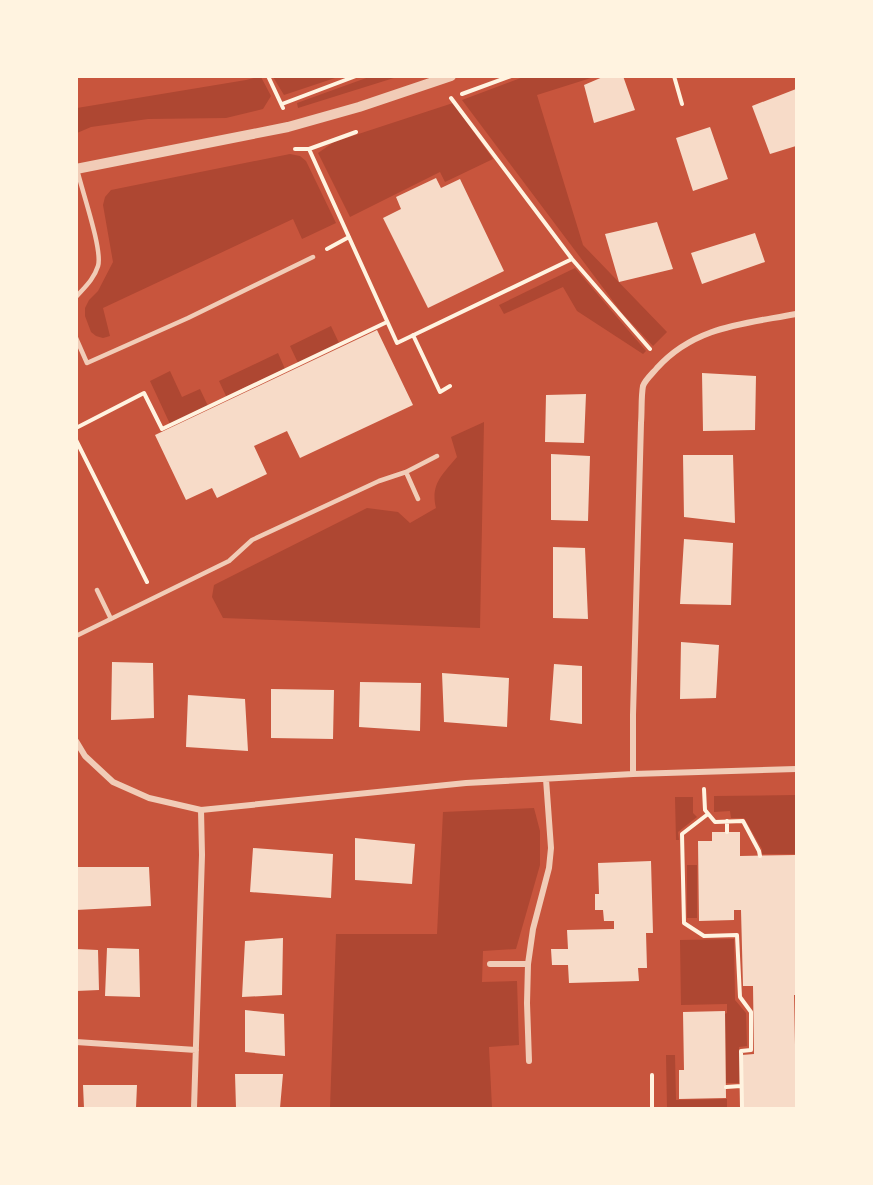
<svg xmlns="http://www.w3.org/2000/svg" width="873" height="1185" viewBox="0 0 873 1185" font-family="'Roboto Condensed',sans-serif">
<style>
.green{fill:#ae4732}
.building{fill:#f7dbc8}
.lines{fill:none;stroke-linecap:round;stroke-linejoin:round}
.path{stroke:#fff3e0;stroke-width:4}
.service{stroke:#f1ccb7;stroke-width:4.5}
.minor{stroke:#f1ccb7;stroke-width:6}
.tertiary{stroke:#f1ccb7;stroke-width:10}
</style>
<rect width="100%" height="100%" fill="#c8553d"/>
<path class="green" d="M526,76L594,77L537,95L583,245L667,332L653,346L622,313L462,100Z
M258,77H261L271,96L263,109L226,118L148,119L91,127L77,133V108L246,80Z
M273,77H338L284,95Z
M369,77H397L298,108L297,103Z
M453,103L493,159L445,182L440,172L350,217L318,153L334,142Z
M290,154L300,156L306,161L336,223L302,239L293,219L103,308L110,336L103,338L96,336L91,332L85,316V308L89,300L98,291L113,262L103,205L105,197L111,190Z
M575,268L646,351L643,354L577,311L563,287L504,314L499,305Z
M331,326L339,343L298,363L290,346Z
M278,353L285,369L226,396L219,381Z
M170,371L182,397L200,389L208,406L170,424L150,381Z
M484,422L480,628L223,618L212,597L214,585L367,508L398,512L410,523L436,508C430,484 443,474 457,457L451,437Z
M796,795V854H762V849L744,818H731L730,811L714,812V796Z
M675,797H693V813L697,817L678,832L679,840H676Z
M534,808L540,831V865L516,949L483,951L482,982L517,981L519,1045L489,1047L492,1108H330L336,934H437L443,812Z
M687,865H697V918H687Z
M734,939L735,1000L746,1013L747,1046L739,1047V1083H726L725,1014L727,1013V1004L681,1005L680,940Z
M666,1055H675L676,1100L727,1099V1108H667Z"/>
<path class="building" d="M605,76H623L635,110L594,123L584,85Z
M796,89V146L770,154L752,106Z
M710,127L728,179L693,191L676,138Z
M436,178L441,188L460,179L504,271L428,308L383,218L401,209L396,197Z
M657,222L673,269L619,282L605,234Z
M755,233L765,262L702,284L691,253Z
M377,330L413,405L300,458L287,431L254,446L267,474L217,498L212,488L186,500L155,435Z
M702,373L756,376L755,430L703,431Z
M586,394L584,443L545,442L546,395Z
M551,454L590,456L588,521L551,520Z
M683,455H733L735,523L684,517Z
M684,539L733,543L731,605L680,604Z
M553,547L585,548L588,619L553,618Z
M681,642L719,645L716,698L680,699Z
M112,662L153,663L154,718L111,720Z
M554,664L582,666V724L550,720Z
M442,673L509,678L507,727L444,722Z
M360,682L421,683L420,731L359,727Z
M271,689L334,690L333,739L271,738Z
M188,695L245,699L248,751L186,747Z
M712,832H740V856L796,855V995H794L795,1044H796V1108H743L742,1055L754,1054L753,986H743L741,910H734V920L699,921L698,841H712Z
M355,838L415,844L412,884L355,880Z
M253,848L333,854L331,898L250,892Z
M651,861L653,933H646L647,968H638L639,981L569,983L568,965H552L551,949H568L567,930L614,929V921H604L603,910H595V894H599L598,863Z
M76,867H149L151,906L76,910Z
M283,938L282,995L242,997L245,941Z
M107,948L139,949L140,997L105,996Z
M76,949L98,950L99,990L76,991Z
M245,1010L284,1014L285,1056L245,1052Z
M725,1011L726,1098L679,1099V1070H684L683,1012Z
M235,1074H283L280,1108H236Z
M83,1085H137L136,1108H84Z"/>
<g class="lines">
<path class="path" d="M268,76L283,108
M674,76L682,104
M462,94L511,76
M451,98L572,259L650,349
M282,104L356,76
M295,149H309L397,343L572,259
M309,149L356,132
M327,249L349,237
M413,335L440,392L450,386
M76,428L144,393L162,429L387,322
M76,440L147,582
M704,789L705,810L715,822L743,821L759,851L760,856
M708,814L682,834L684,923L704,936L737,935L740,997L751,1012V1050L741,1051L742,1108
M727,821V832
M652,1075V1108
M726,1087L741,1086"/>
<path class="service" d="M76,297C85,287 94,279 98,266C103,250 81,188 77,169
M76,338L87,363L188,318L313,257
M406,472L418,499
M97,590L111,619
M76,636L229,561L252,540L379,481L406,472L437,456"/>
<path class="minor" d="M76,741L85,756L113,782L149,798L201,810L466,783L633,774L796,769
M633,774V715L641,423C642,411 641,397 643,386C645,380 653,373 657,368C695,326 744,324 796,314
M490,964H528
M76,1042L196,1050
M529,1061L527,1003L528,964L533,929L549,868L551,848L546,779
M194,1108L202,855L201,810"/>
<path class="tertiary" d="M76,169L288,127L359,107L451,76"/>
</g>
<rect width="873" height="1185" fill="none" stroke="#fff3e0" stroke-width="156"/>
</svg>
